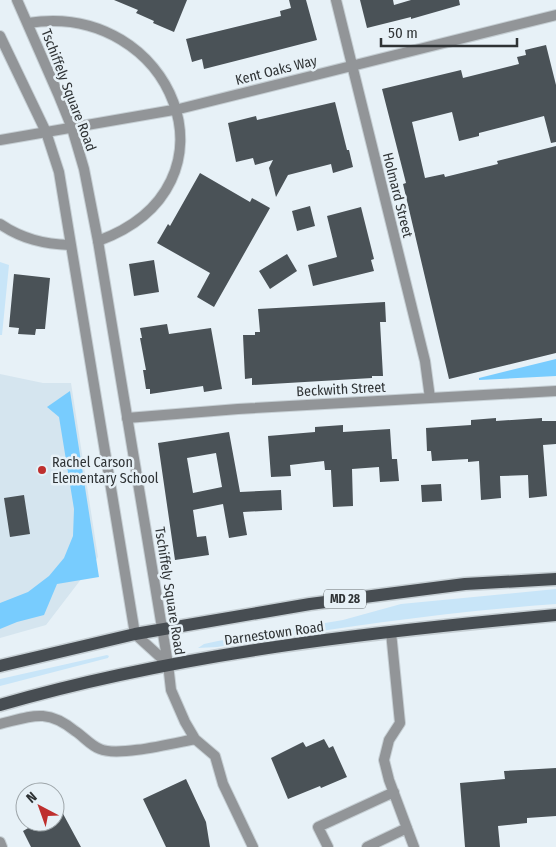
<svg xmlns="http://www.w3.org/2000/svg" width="556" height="847" viewBox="0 0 556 847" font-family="'Fira Sans Condensed',sans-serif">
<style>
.built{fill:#d5e5ef}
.green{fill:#c8e5f8}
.forest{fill:#78ccfe}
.building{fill:#4a5257;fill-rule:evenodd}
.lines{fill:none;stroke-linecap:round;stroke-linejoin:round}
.minor-casing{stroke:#c6cfd4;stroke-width:12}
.tertiary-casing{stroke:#c6cfd4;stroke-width:12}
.primary-casing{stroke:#c6cfd4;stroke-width:15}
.minor{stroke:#929598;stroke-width:10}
.tertiary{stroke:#929598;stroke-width:10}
.primary{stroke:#474d52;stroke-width:12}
.poi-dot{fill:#be2f2e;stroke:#e7f1f7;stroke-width:2}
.labels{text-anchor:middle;stroke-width:5;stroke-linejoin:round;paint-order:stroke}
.shield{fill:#e7f1f7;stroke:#666c6f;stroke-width:1}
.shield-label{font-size:12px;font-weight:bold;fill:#2f3335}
.street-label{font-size:14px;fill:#2f3335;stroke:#e7f1f7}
.poi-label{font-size:14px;fill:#2f3335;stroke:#e7f1f7;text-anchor:start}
</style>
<rect width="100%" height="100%" fill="#e7f1f7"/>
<path class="built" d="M0,374L43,383H71L98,557L46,625L0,638Z"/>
<path class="green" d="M0,262L9,265L2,335H0Z
M556,589V604C442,612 330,629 217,647L198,648L204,644L218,641L343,620L401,604Z
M107,655L109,656L108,658L0,686V679Z"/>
<path class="forest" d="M556,359V376L479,380V378Z
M70,391L99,577L57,584L44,615L17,622L0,629V603L28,592L49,576L64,558L73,536L74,509L59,417L47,407Z"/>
<path class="building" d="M114,0H187L174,32L153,23L154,21L136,13L138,10Z
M289,0H306L317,40L204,69L202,59L192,62L186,39L281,16L280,11L291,8Z
M360,0H393L394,5L411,0H459L460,5L411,19V17L367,28Z
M546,45L556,85V142L551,143L544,116L479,133V136L459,141L452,112L412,122L425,178L444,174L445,177L498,164L497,161L556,146V353L449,379L403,184L406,183L382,89L461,70L463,78L519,64L517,57L526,55L525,50Z
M335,102L347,150H349L353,167L333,173L331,164L288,175L276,197L269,168L273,160L255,165L253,158L236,162L228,123L256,116L257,120Z
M200,173L250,202L252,198L270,208L214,307L197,297L210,273L157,243L168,224L170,226Z
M310,206L315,226L297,231L292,211Z
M361,207L374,259L371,260L374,271L313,286L308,265L337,257L327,216Z
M287,254L297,271L270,289L259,271Z
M154,260L159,292L134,296L129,264Z
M14,274L50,278L45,329H36L35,335L18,334L19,328L9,327Z
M385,302L386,322H380L383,376H372V378L252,385V378L245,379L243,335H255V332H260L258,309Z
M167,324L169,334L211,328L222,389L204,392L203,386L150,394V389H146L143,370H146L140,338H142L140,328Z
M496,418V421L542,418V421H556V444L543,445L547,496L529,498L528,475L500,476L501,498L481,500L479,461L468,462V459L432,461L431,451H427L426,428L471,425V420Z
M343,425V432L390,429L392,459H397L399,481L380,482L379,467L352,469L353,506L333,507L331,470H325L324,461L290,465L291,476L271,477L268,436L315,432V427Z
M229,432L240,492L281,490L282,510L243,512L247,535L229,538L223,504L193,510L197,537L206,536L209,555L175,560L158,443ZM216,453L222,487L193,493L187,458Z
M441,484L442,501L422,502L421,485Z
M24,495L30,534L10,537L4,498Z
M324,739L329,748L333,746L347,777L321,788L320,786L288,799L271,758L303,742L306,747Z
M556,768V816L527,818V823L498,826L500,847H465L460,783L505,779L504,771Z
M186,779L206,822L210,847H166L143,799Z
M55,799L81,847H31L23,831L39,822H55Z"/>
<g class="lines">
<g class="minor-casing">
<path id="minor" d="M336,0L425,361L430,398
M28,23C172,0 249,186 98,241
M0,140L179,109L556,15
M0,224C22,239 44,244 70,245
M127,418L238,409L556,391
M391,632L400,723L389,740L384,760L389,780L414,847
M168,664L171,690L185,722L195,739L215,756L223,784L253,847
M0,724C32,716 47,708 75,731C83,736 91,746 100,749C118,757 174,743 195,739
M0,842L2,847
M328,847L318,827L394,792
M367,847L407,828"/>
</g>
<g class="tertiary-casing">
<path id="tertiary" d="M17,0L59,96L72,128L84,169L98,241L168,664
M0,36L46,132L59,172L135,634L168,664"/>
</g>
<g class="primary-casing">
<path id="primary" d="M0,666L135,634L310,604L465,584L556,579
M0,705C179,653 371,632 556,615"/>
</g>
<use href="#minor" class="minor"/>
<use href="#tertiary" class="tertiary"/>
<use href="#primary" class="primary"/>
</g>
<circle class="poi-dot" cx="42" cy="470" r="5"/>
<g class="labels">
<rect class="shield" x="324" y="589.5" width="42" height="19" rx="4"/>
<g class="shield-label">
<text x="345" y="603">MD 28</text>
</g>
<g class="street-label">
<text transform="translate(276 70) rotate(-14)" y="5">Kent Oaks Way</text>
<text transform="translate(69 90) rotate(69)" y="5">Tschiffely Square Road</text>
<text transform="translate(398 195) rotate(76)" y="5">Holmard Street</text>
<text transform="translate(341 389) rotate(-3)" y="5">Beckwith Street</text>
<text transform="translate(170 591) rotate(81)" y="5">Tschiffely Square Road</text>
<text transform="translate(274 633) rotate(-8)" y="5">Darnestown Road</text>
</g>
<g class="poi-label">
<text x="52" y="467">Rachel Carson<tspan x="52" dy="16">Elementary School</tspan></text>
</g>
</g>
<g transform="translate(40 807) rotate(319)"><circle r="24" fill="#e7f1f7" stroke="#9da5a9"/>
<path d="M0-4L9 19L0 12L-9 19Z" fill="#be2f2e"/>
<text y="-8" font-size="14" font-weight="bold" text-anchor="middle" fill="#2f3335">N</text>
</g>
<path d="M381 38v8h136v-8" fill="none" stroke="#2f3335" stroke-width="2.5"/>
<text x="388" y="38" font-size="15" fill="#2f3335" stroke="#e7f1f7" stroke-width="4" paint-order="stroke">50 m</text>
</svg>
